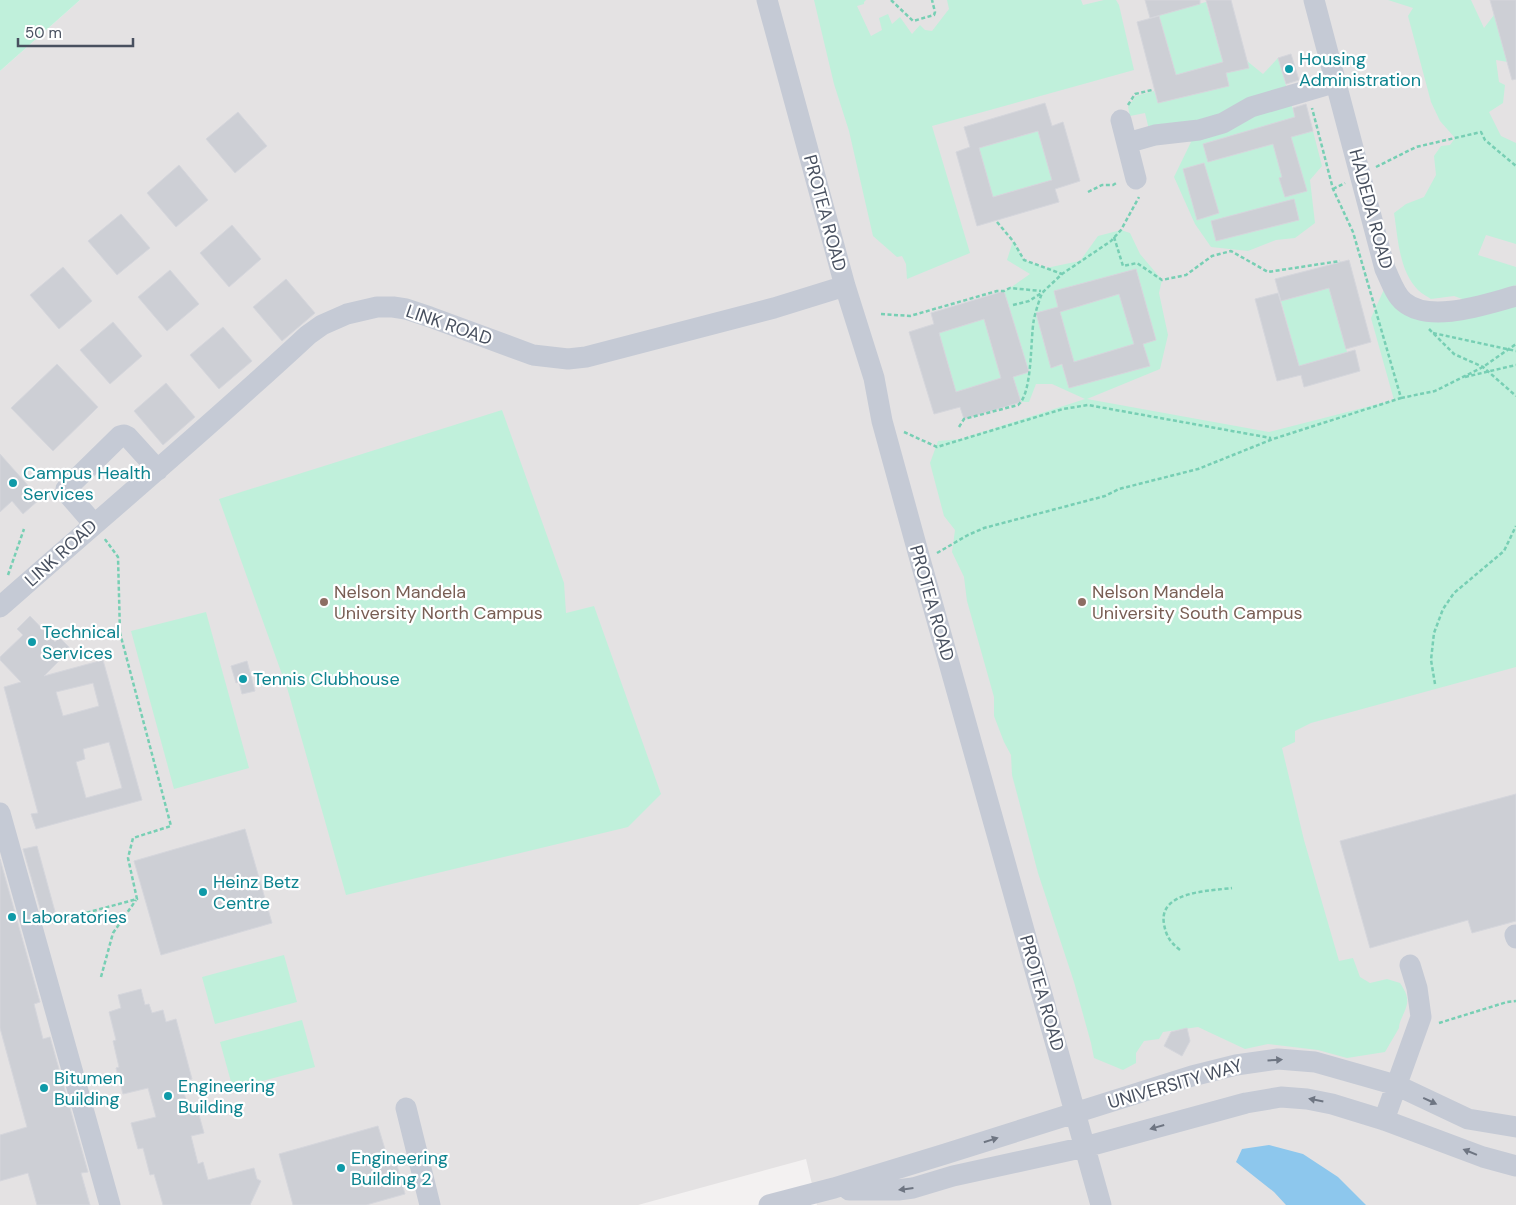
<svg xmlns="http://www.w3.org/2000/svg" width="1516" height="1205" viewBox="0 0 1516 1205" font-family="'DM Sans',sans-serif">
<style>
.education{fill:#e4e2e3}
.green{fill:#c0f0db;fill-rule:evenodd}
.water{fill:#8dc7ed}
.building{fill:#cdcfd5;stroke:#d5d6dc;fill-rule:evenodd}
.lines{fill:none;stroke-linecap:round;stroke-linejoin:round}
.path{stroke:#77cfb4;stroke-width:2.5;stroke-dasharray:4 2.5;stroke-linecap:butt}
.minor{stroke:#c5cad5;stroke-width:21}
.oneway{fill:#6e7582}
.culture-dot{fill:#0f9aa8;stroke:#fff;stroke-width:2}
.education-dot{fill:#8d6e63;stroke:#fff;stroke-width:2}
.labels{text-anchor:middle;stroke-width:4.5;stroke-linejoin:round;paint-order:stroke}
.culture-label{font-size:18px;fill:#0d838f;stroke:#fff;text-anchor:start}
.street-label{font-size:18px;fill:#48505f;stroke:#fff}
.education-label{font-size:18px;fill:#785e54;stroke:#fff;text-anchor:start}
</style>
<rect width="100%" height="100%" fill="#f3f1f1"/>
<path class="education" d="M80,0H1516V1205H817L806,1159L638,1205H0V71Z"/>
<path class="green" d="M0,0H80L0,71Z
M814,0H866L864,2V4L857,6L871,36L882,30L879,18L888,14L892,24L900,17L912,34L920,25L925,30L932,31L949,9L947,0H1081L1083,5L1104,0H1116L1119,5L1134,70L932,126L970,253L907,279L906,264L902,256L897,257L873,236L849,131L834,84Z
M1388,0H1471L1484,28L1494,15L1508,62L1496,60L1499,82L1505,85L1503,103L1489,112L1501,136L1516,143V244L1486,235L1478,255L1516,267V285L1473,303L1454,296L1431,299C1427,296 1422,294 1418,290C1399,271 1398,238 1394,213L1406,204L1424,197L1436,175L1434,156L1441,146L1450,145L1455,138L1440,121L1431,102L1408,16L1413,8Z
M1206,2L1223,62L1176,75L1159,15Z
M1278,58L1300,134L1313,131L1322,166L1310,180L1315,223L1295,238L1276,240L1248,251L1211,247L1195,224L1174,177L1191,142L1182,138L1153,146L1145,113L1130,116L1128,107L1136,96L1154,91L1158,103L1229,86L1226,73L1248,68L1247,61L1263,74Z
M1038,131L1052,180L993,197L979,148Z
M1121,230L1130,233L1140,254L1162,280L1159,293L1168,335L1160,369L1087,399L1269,432L1394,400L1371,318L1386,285L1396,306L1516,302V667L1311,723L1295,731V742L1282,748L1304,840L1339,961L1353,958L1360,977L1370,983L1387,979L1400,983C1408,995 1410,1001 1403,1015C1401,1020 1399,1023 1399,1028L1385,1052L1347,1058L1318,1050L1268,1044L1245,1049L1198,1027L1163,1032L1159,1039L1144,1041L1136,1053V1063L1123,1070L1094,1058L1091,1043L1074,982L1038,873L1012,775L1011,755L1004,742L994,716V697L967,601L964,577L952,552L955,530L944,516L930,463L938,441L961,439L1085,399L1052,384H1036L1029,402H1021L1013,377L1029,372L1004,291L1010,288L1030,274L1007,260L1013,241L1024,260L1046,268L1080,261L1098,236ZM1136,269L1156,340L1143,344L1149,366L1069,388L1062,365L1051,367L1036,313L1058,307L1054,291Z
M1329,288L1347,352L1299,366L1281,301Z
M1119,294L1134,344L1074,362L1060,312Z
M984,319L1001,378L956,392L939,333Z
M502,410L564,583L566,613L594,606L661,794L628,827L346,895L288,691L219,499Z
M206,612L249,768L174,789L131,631Z
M284,955L297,1002L215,1024L202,977Z
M302,1020L315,1067L233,1089L220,1042Z"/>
<path class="water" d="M1269,1145L1303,1154L1338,1177L1366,1205H1286L1274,1192L1236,1162L1242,1149Z"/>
<path class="building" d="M1145,0H1200V4L1150,18Z
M1206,0H1231L1249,68L1226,73L1229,86L1158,103L1137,22L1159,16L1176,75L1223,62Z
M1490,0H1516V79L1512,80Z
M1291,54L1299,80L1286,84L1278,58Z
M1045,103L1052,126L1063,122L1080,181L1055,189L1059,202L977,226L956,152L970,147L964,127ZM1038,131L1052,180L993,197L979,148Z
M1306,104L1313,131L1291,137L1307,191L1285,197L1279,178L1282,177L1273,144L1208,162L1203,144L1295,117L1293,108Z
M238,112L267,146L235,173L206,139Z
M1204,163L1219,213L1197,220L1183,169Z
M179,165L208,200L176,227L147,193Z
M1294,199L1299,220L1216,241L1211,221Z
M121,214L150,248L117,275L88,241Z
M232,225L261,259L229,287L200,253Z
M1349,260L1371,342L1346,349L1329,288L1281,301L1275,279Z
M63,267L92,301L59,329L30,295Z
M1136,269L1156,340L1143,344L1150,366L1069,388L1062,364L1051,368L1036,313L1058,307L1054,291ZM1119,294L1134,344L1074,362L1060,312Z
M170,270L199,304L167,331L138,297Z
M286,279L315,313L282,341L253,307Z
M1004,291L1029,372L1013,377L1021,402L964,419L960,407L934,414L909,332L934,324L931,313ZM984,319L1001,378L956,392L939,333Z
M1278,293L1299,366L1355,350L1360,371L1304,387L1301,375L1277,381L1255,299Z
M113,322L142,356L110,384L80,350Z
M223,327L252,361L219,389L190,355Z
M57,364L98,407L53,451L11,408Z
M166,383L195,417L163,445L134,411Z
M0,454L40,499L23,514L12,501L0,512Z
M30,616L55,642L59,637L71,649L44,676L103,660L142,800L36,829L31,814L38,813L4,687L21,682L0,660V657L23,635L17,629ZM93,683L99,706L63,716L56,692ZM109,742L122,788L86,798L76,762L85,759L83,749Z
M247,661L255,691L242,694L239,682L236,683L231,666Z
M1516,794V921L1472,933L1468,920L1370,948L1340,841Z
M245,829L272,923L161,955L134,861Z
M37,846L57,919L44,922L23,849Z
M0,859L40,1002L34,1004L43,1039L50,1037L88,1172L81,1173L90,1205H37L28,1173L0,1181V1135L27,1127L0,1028Z
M141,989L145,1005L149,1004L152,1013L163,1010L166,1022L176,1019L192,1079L181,1082L188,1107L196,1104L204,1133L191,1136L198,1164L203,1162L208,1180L254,1168L257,1179L261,1181L250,1205H163L154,1174L150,1175L143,1148L138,1149L131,1123L156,1117L148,1088L123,1094L116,1068L119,1067L113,1041L116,1040L109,1012L121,1008L118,995Z
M1187,1028L1190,1041L1182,1056L1164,1046L1171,1032Z
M378,1126L387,1156L394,1154L405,1194L366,1205H293L279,1154Z"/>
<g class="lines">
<path class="path" d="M891,0L913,21L934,15L935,12L932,0
M1128,105L1135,94L1152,90
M1376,167L1416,147L1481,132L1485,140L1516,166
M1333,189L1345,183
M1088,192L1102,185H1113L1118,182
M997,222L1013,241L1024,260L1062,274
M1114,237L1123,266L1137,263L1162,280L1186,275L1212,256L1231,251L1268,272L1340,261
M1013,305L1029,301L1043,292L1062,274L1111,241L1121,230L1139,197
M881,314L910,316L997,291H1004L1010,288L1041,291
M1429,329L1454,354L1483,367L1516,396
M1433,333L1516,351
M1465,377L1516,365
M1401,398L1435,391L1483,367L1516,344
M959,427L964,419L1018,405C1033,393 1030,339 1034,319C1036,310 1039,301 1042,293
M904,432L937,447L1063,409L1088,405L1271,438
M937,553L968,535L984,528L1105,496L1119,489L1198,469L1273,439L1401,398L1353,232L1333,189L1312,108
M8,575L24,529
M1435,684L1431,660L1434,633L1443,609L1454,593L1504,551L1516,526
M49,923L137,899L128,858L133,838L171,826L120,633L118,557L104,538
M1180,950C1170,942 1166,936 1164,924C1158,891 1210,891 1232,888
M101,977L113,933L136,900
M1439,1023L1507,1002L1516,1001"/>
<path class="minor" d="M767,0L845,286L874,378L882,421L921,563L1101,1205
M1314,0L1385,269C1390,279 1395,295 1404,302C1430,324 1486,304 1516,296
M1121,120L1136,179
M1127,143L1155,135L1199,130L1223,123L1251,107L1337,82
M94,524L67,493L66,489L120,436L124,435L128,437L158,470
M0,607C103,516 208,428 308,335L322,325L347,314L377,307H393L406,309L430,317L533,355L568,359L586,357L774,308L845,286
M0,813L110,1205
M1515,935L1516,938
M406,1108L430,1205
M1384,1120L1421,1017L1417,988L1410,965
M849,1190H898L913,1188L953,1176L1085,1147L1246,1103L1281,1097L1307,1099L1332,1104L1384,1120L1483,1157L1516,1166
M769,1205L834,1188L945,1154L1192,1076L1236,1065L1278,1059L1315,1062L1396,1085L1468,1119L1516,1127"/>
</g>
<defs><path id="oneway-solid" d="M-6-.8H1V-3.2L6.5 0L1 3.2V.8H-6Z" transform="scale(1.25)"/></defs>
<g class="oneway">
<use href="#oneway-solid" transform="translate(1275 1060) rotate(-4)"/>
<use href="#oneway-solid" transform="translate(1316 1100) rotate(-169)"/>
<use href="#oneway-solid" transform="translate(1430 1101) rotate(25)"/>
<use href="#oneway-solid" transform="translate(1157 1127) rotate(164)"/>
<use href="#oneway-solid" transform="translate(991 1140) rotate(-17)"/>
<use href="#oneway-solid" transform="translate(1470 1152) rotate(-158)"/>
<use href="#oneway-solid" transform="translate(906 1189) rotate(173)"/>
</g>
<g class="culture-dot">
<circle cx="1289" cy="69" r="5"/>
<circle cx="13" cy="483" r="5"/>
<circle cx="32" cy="642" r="5"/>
<circle cx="243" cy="679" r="5"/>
<circle cx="203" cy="892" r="5"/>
<circle cx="12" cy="917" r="5"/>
<circle cx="44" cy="1088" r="5"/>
<circle cx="168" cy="1096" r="5"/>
<circle cx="341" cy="1168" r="5"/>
</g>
<g class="education-dot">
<circle cx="324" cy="602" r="5"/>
<circle cx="1082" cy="602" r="5"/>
</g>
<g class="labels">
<g class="culture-label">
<text x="1299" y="65">Housing<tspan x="1299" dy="21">Administration</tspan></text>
<text x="23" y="479">Campus Health<tspan x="23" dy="21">Services</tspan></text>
<text x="42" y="638">Technical<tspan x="42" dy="21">Services</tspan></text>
<text x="253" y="685">Tennis Clubhouse</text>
<text x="213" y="888">Heinz Betz<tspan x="213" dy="21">Centre</tspan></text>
<text x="22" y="923">Laboratories</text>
<text x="54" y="1084">Bitumen<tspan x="54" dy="21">Building</tspan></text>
<text x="178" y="1092">Engineering<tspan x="178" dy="21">Building</tspan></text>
<text x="351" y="1164">Engineering<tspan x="351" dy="21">Building 2</tspan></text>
</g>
<g class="street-label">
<text transform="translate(1371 209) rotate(75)" y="6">HADEDA ROAD</text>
<text transform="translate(825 213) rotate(75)" y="6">PROTEA ROAD</text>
<text transform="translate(449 325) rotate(19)" y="6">LINK ROAD</text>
<text transform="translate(61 553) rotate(-42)" y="6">LINK ROAD</text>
<text transform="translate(932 603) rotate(74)" y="6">PROTEA ROAD</text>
<text transform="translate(1042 993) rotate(74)" y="6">PROTEA ROAD</text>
<text transform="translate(1175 1084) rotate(-16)" y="6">UNIVERSITY WAY</text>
</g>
<g class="education-label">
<text x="334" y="598">Nelson Mandela<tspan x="334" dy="21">University North Campus</tspan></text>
<text x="1092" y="598">Nelson Mandela<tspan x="1092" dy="21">University South Campus</tspan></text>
</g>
</g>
<path d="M18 38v8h115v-8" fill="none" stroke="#48505f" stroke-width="2.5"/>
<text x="25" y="38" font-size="15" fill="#48505f" stroke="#ffffff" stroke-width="4" paint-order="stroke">50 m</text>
</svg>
